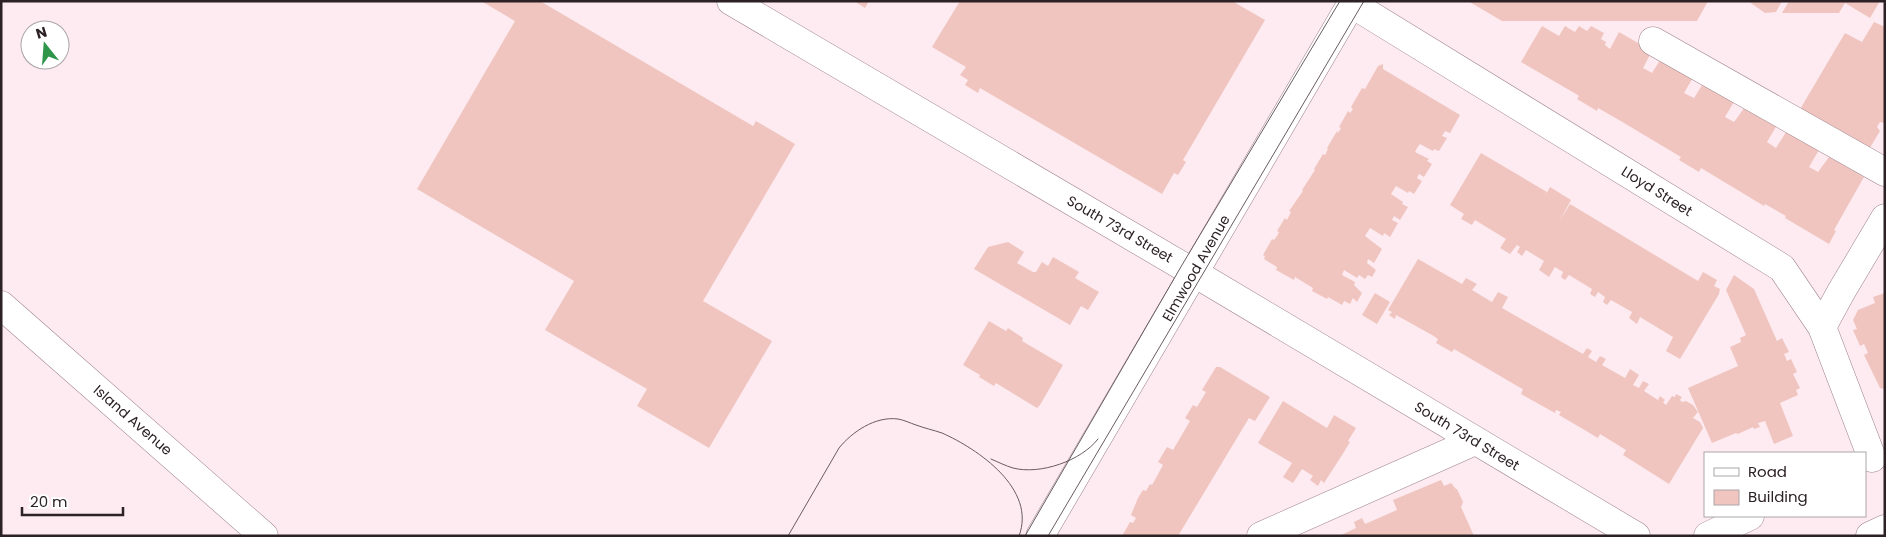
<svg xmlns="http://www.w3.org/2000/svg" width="1886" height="537" viewBox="0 0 1886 537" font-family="Poppins,sans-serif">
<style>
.building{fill:#f0c5bf}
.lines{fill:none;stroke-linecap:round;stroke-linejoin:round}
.minor-casing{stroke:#9e828b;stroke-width:29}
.major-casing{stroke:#9e828b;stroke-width:29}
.minor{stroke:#fff;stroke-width:28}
.major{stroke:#fff;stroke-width:28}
.tram{stroke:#695c61;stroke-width:1}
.labels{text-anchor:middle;stroke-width:5;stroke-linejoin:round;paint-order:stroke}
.street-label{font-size:14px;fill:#2c2125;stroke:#fff}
</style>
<rect width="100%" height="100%" fill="#fdebf1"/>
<path class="building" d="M481,1H540L753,126L756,121L795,144L703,301L772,341L709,448L637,406L647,389L545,330L574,281L417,189L515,21Z
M854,1H869L865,8Z
M960,1H1232L1265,20L1183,160L1186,162L1178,175L1174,173L1162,194L980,88L978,93L965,85L968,80L960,75L966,67L932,47Z
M1468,1H1708L1697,21H1502Z
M1748,1H1782L1776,12L1765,13Z
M1789,1H1880L1870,18L1845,3L1839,13H1782Z
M1874,22L1885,27V121L1884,123L1880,122L1877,127L1880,131L1868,151L1799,111L1845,33L1862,42Z
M1542,26L1559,36L1565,26L1575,32L1579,26L1587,31L1591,26L1604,33L1601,39L1606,42L1605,45L1610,49L1619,32L1652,51L1643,68L1652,73L1662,57L1694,76L1684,93L1694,98L1704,82L1735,100L1725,117L1734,122L1745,107L1777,125L1767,142L1776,148L1786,132L1819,150L1809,167L1813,169L1818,172L1829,157L1864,177L1834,230L1836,231L1829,244L1785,218L1786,216L1765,204L1764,206L1701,168L1699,172L1679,160L1681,157L1619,120L1598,108L1597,111L1577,99L1579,96L1576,94L1521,62Z
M1383,64V69L1460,115L1450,133L1445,131L1444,133L1442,136L1447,138L1439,151L1434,149L1433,151L1420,144L1417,148L1415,152L1429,159L1427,161L1432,164L1424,177L1419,174L1417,178L1422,181L1414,194L1409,191L1408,193L1396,186L1391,194L1403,202L1402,204L1408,207L1400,220L1394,216L1392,220L1398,223L1390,237L1384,233L1383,236L1370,228L1365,236L1382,249L1374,263L1368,259L1367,263L1376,270L1372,277L1368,275L1365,279L1359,275L1357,278L1344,270L1342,275L1355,282L1354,285L1362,293L1357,302L1353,298L1350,304L1344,301L1342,305L1328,297L1327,299L1312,291L1313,288L1295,277L1294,280L1276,270L1277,267L1264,259L1265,256L1263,255L1272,239L1274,240L1277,236L1279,232L1277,231L1285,218L1287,220L1291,212L1289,211L1303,191L1302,190L1315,170L1314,169L1323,154L1325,155L1328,149L1327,148L1337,131L1338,133L1341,128L1339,127L1348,111L1350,113L1353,109L1351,107L1362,88L1365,89L1378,66Z
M1481,153L1547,192L1544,198L1550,187L1571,200L1559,222L1570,204L1698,281L1703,272L1717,280L1714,286L1720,289L1719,294L1680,359L1666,351L1673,337L1640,317L1637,324L1629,318L1632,312L1611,300L1607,305L1603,302L1605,297L1598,292L1595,297L1590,294L1592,289L1569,275L1565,280L1561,277L1563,272L1555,267L1549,277L1539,270L1544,261L1526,250L1522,256L1517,252L1520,247L1517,245L1510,254L1500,248L1506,239L1475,220L1472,225L1461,219L1464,214L1450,205Z
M1008,242L1024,252L1017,263L1033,272H1036L1042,262L1048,266L1053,257L1079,272L1075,278L1099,292L1088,310L1081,306L1070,325L974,269L988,247Z
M1418,259L1462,284L1466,278L1477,284L1472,290L1492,302L1498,292L1508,297L1502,308L1583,354L1587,348L1592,351L1588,357L1596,362L1600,356L1606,359L1602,365L1625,378L1630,369L1639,375L1633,385L1639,388L1643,381L1649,384L1644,391L1658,400L1660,396L1665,400L1663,402L1666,405L1672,396L1675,397L1676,394L1682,397L1680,400L1682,402L1686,401L1693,405L1698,412L1693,418L1700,422L1703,428L1669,484L1623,455L1626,450L1600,434L1598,438L1559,415L1561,412L1556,410L1555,413L1521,394L1523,389L1519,387L1454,349L1452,352L1436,343L1438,339L1432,335L1396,315L1395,319L1389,315L1392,312L1388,310Z
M1734,275L1754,289L1777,341L1782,338L1789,352L1784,354L1787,361L1791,359L1797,372L1793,374L1800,388L1796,390L1798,395L1780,403L1793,436L1774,444L1765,421L1758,423L1760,427L1754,429L1753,427L1738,434L1736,433L1712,443L1688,388L1738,366L1730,347L1741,342L1740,338L1746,335L1726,290Z
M1375,293L1390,302L1377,324L1362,315Z
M1885,293V388L1884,389L1880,388L1864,355L1868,353L1864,344L1860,346L1853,330L1857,329L1853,320L1858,310L1875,303L1873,297Z
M989,321L1006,331L1008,328L1023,338L1022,341L1063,365L1040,405L1037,408L996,383L994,386L979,377L980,375L963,365Z
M1216,367H1220L1270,397L1255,421L1249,418L1178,536H1122L1130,522L1133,523L1136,518L1131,515L1138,498L1143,490L1146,491L1150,484L1152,485L1163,465L1158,462L1167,447L1173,450L1190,421L1185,418L1193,405L1197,407L1206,392L1202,390Z
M1283,401L1327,428L1334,415L1356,428L1348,441L1350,442L1344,452L1324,483L1321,480L1318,486L1310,480L1313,476L1302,469L1309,458L1293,483L1283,477L1292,463L1258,443Z
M1441,480L1444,486L1451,483L1456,489H1457L1463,502L1461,507L1474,536H1339L1356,528L1354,522L1362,518L1365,524L1397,510L1393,500Z"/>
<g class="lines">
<g class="minor-casing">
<path id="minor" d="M731,1L1201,277L1636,536
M1352,4L1782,268L1822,327L1872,458
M1653,41L1885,172
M1822,327L1841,292L1885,218
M1040,536L1353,1
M1261,536L1475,441
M1708,536L1750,516
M1870,536L1885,529"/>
</g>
<g class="major-casing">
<path id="major" d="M1,305L264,536"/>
</g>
<use href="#minor" class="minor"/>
<use href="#major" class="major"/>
<path class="tram" d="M991,459C998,462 1006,466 1013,468C1040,475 1081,461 1098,439
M788,536L839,448C852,432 875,416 898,419C904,420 910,423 916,425C924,428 933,430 942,433C978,449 1037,489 1019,536
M1025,536L1182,265L1340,1
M1048,536L1364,1"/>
</g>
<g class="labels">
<g class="street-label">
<text transform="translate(1657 191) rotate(32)" y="5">Lloyd Street</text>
<text transform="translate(1120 229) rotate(30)" y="5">South 73rd Street</text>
<text transform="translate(1196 268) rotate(-60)" y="5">Elmwood Avenue</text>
<text transform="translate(133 420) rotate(41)" y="5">Island Avenue</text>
<text transform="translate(1467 436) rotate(31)" y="5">South 73rd Street</text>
</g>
</g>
<rect width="1886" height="537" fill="none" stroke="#2c2125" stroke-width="5"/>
<rect x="1704" y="452" width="162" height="65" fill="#ffffff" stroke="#aba6a8"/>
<rect x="1714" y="468" width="25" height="8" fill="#ffffff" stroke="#aba6a8"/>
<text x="1748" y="477" font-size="15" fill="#2c2125">Road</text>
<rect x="1714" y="490" width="25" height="15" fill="#f0c5bf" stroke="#aba6a8"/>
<text x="1748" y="502" font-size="15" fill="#2c2125">Building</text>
<g transform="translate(45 45) rotate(343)"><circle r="24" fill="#ffffff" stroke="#aba6a8"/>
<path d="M0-4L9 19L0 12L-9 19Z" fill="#2f954b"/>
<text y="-8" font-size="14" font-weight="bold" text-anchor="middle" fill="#2c2125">N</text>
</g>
<path d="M22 507v8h101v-8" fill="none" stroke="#2c2125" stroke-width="2.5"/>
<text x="30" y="507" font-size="15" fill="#2c2125" stroke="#ffffff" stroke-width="4" paint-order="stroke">20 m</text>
</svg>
